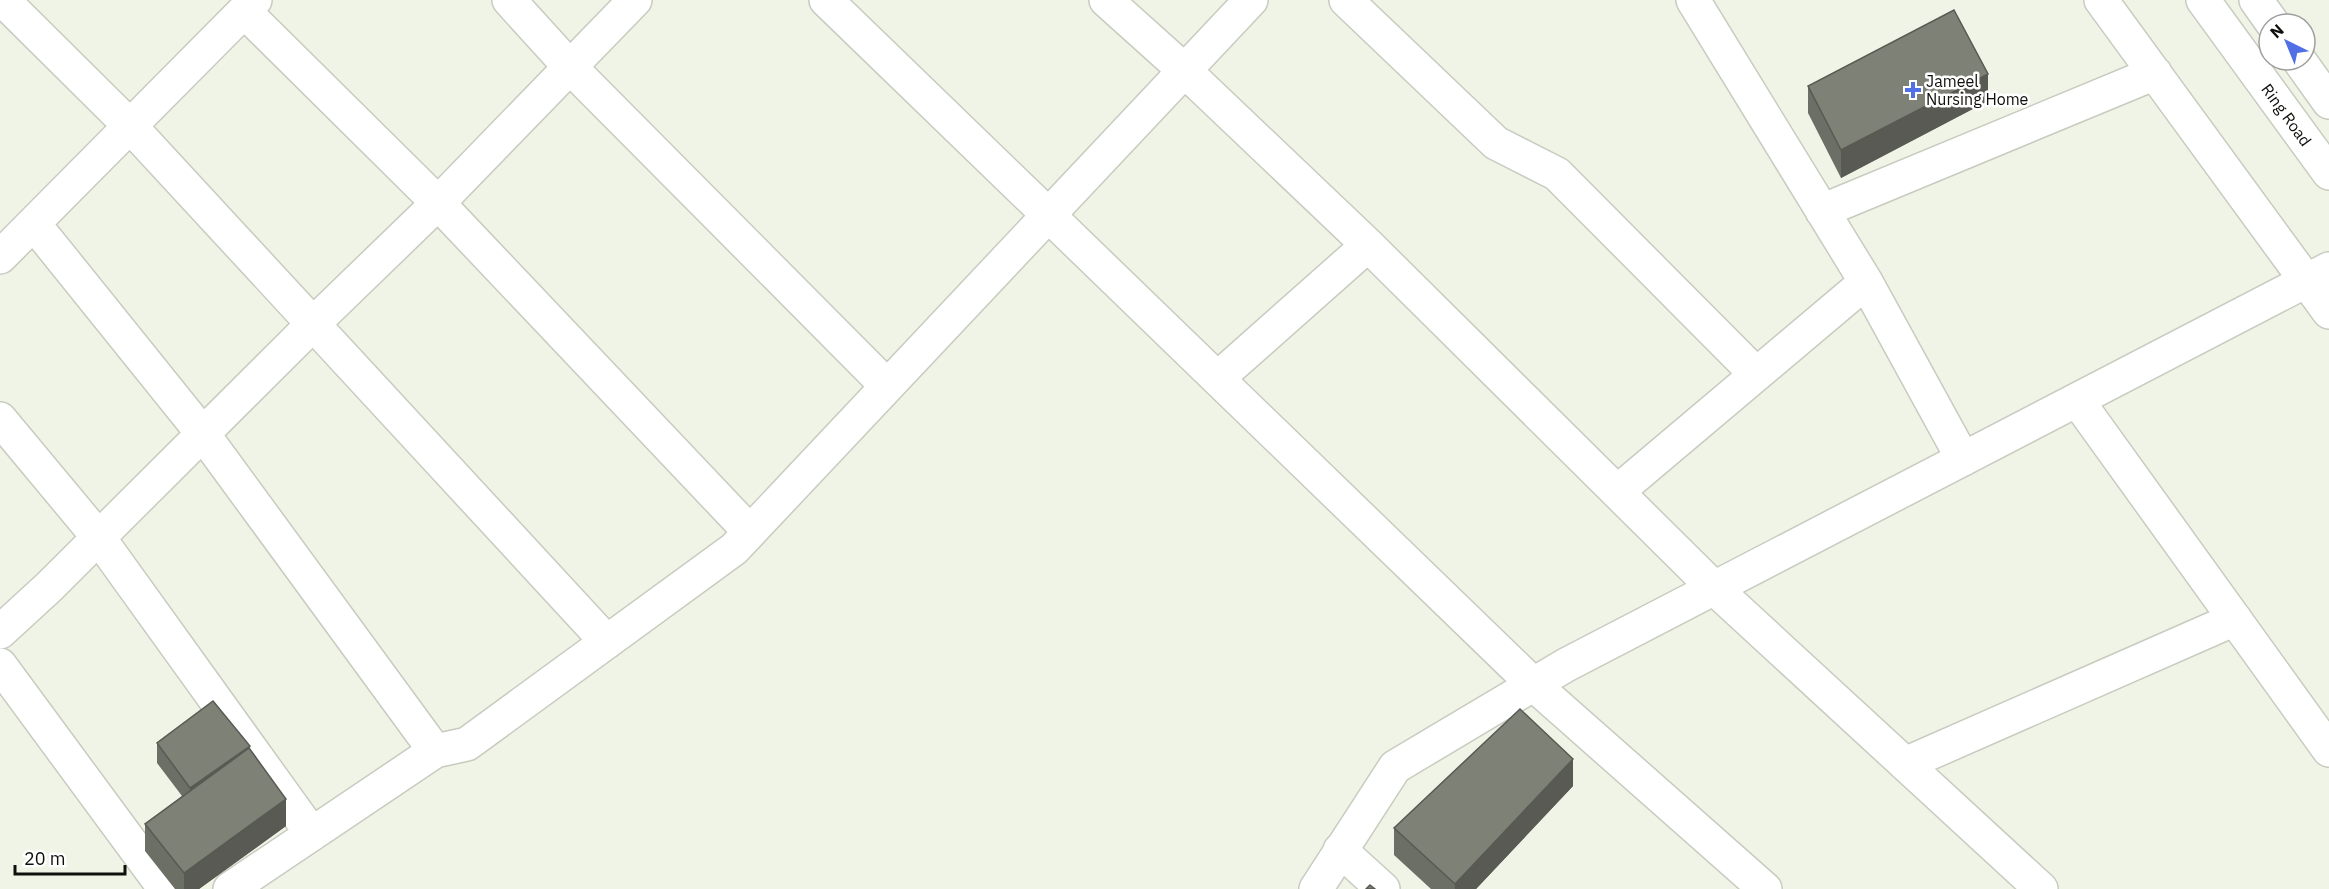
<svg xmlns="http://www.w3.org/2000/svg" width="2329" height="889" viewBox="0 0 2329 889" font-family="'IBM Plex Sans',sans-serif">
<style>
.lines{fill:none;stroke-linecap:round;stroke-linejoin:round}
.street-casing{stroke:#c8cbbf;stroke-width:36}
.secondary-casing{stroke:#c8cbbf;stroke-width:36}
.highway-casing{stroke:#c8cbbf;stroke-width:36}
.street{stroke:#fff;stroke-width:33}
.secondary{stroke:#fff;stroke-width:33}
.highway{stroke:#fff;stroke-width:33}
.wall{fill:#6c6f65}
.shaded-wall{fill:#585a53}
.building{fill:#7e8176;stroke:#585a53;stroke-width:1.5}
.poi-dot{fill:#5270e5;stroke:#fff;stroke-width:2}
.labels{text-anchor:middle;stroke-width:5;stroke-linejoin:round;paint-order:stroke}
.poi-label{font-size:16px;fill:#0f100c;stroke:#fff;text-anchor:start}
.street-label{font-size:16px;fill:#0f100c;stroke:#fff}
</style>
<rect width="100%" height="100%" fill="#f0f4e7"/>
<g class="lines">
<g class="street-casing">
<path id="street" d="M3,0L131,127L607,642
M509,0L569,66L887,386
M826,0L1533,684L1765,889
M1106,0L1185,71L1368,245L1714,588L2041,889
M1346,0L1496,143L1557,174L1756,374
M1693,0L1866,282
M2101,0L2329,312
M244,11L438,203L750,532
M1822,211L2155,73
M34,224L203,434L435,751
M0,257L255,0
M1218,378L1368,245
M2077,400L2329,750
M0,419L99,538L312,834
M1617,492L1866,282L1963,459
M0,665L165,889
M1905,764L2235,619
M1340,850L1383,889
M230,889L435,751L467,744L734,549L1251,0"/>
</g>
<g class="secondary-casing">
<path id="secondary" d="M0,632L49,587L314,323L438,203L635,0
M1316,889L1395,767L1566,665L2329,269"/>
</g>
<g class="highway-casing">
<g id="highway">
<path id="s1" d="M2203,0L2329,173"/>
<path d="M2256,0L2273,24"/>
<path d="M2299,60L2329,102"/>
</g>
</g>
<use href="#street" class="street"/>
<use href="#secondary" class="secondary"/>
<use href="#highway" class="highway"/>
</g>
<path class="wall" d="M1808,86L1988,101L1841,178L1808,113Z
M157,743L250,750L286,826L199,889H175L145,851V824L182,796L157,763Z
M1573,786L1476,889H1431L1394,855V828Z"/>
<path class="shaded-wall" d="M1988,74V101L1841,178V150Z
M250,746V765L190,807V788Z
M1573,759V786L1476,889H1455V884Z
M286,799V826L199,889H184V873Z"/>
<path class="building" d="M1954,10L1988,74L1841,150L1808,86Z
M213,701L250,746L190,788L157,743Z
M1520,709L1573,759L1455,884L1394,828Z
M249,748L286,799L184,873L145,824Z
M1370,885L1375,889H1366Z"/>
<path class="poi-dot" d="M1910 81h6v6h6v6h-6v6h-6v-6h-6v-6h6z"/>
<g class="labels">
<g class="poi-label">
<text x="1926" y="87">Jameel<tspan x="1926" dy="18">Nursing Home</tspan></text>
</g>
<g class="street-label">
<text dy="6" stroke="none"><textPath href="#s1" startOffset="142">Ring Road</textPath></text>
</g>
</g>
<g transform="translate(2287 42) rotate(317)"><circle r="28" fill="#ffffff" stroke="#9f9f9e" stroke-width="1.5"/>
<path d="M0-4.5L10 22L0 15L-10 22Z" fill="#5270e5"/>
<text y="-9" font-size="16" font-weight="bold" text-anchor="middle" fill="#0f100c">N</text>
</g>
<path d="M15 865v9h110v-9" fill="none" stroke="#0f100c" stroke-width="3"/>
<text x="24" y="865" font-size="18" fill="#0f100c" stroke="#ffffff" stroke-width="4.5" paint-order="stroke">20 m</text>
</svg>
